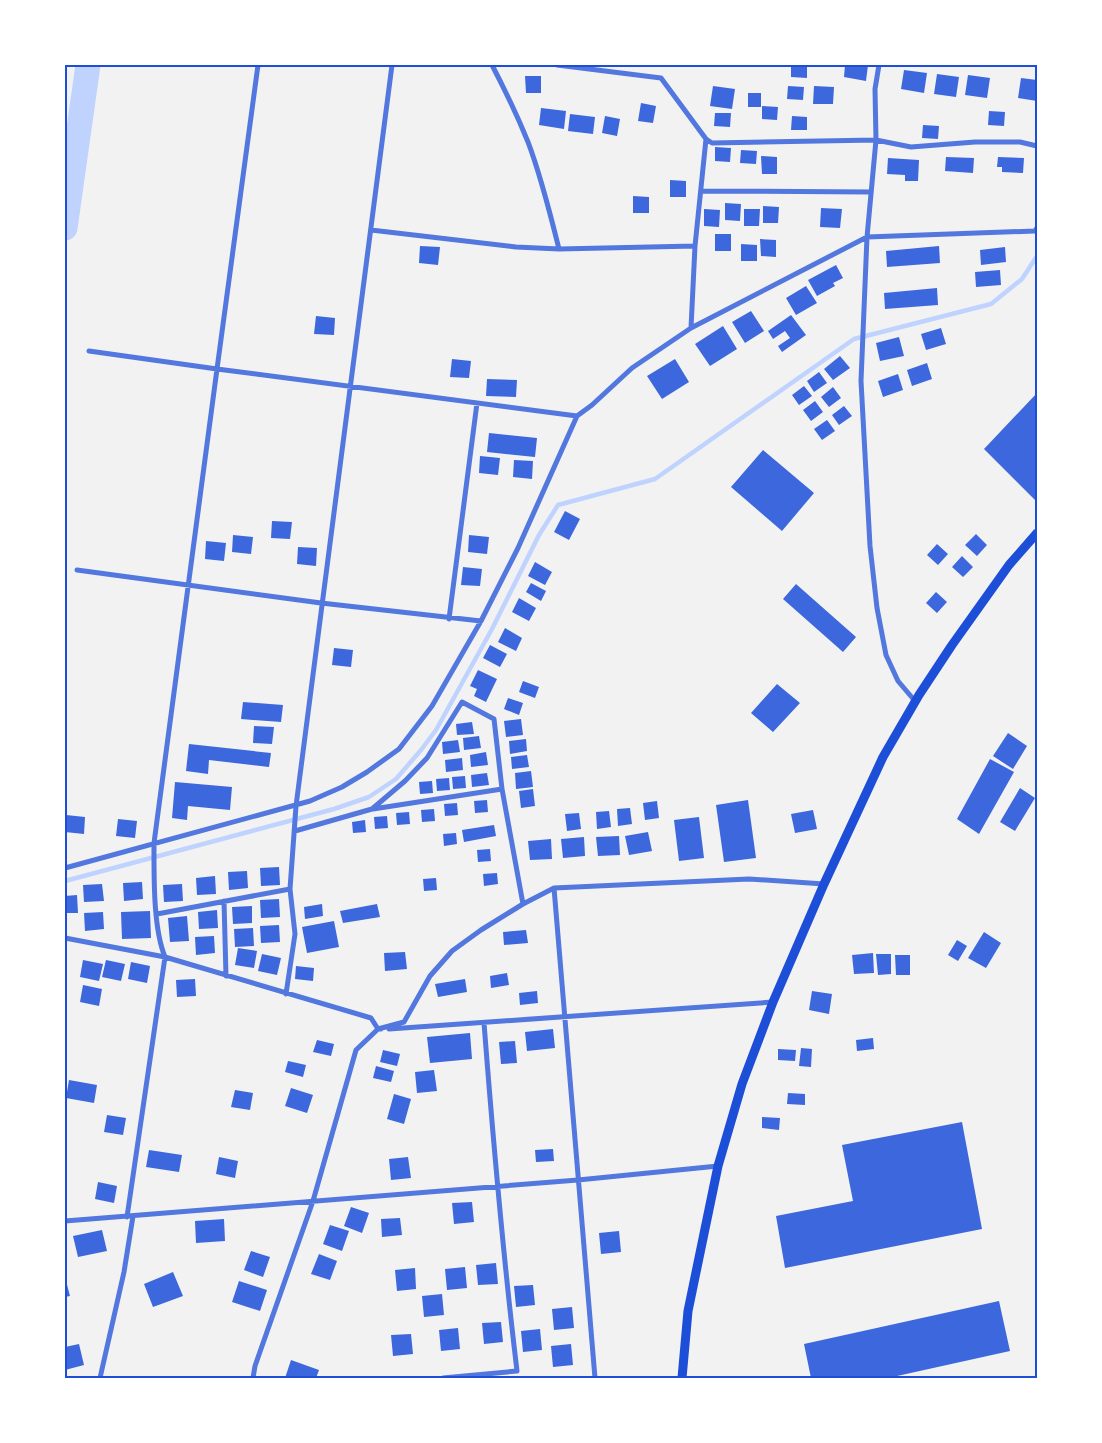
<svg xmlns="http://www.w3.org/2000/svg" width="1102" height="1443" viewBox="0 0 1102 1443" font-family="'PT Sans',sans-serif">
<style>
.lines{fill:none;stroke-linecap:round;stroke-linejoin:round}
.stream{stroke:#bfd3fe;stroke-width:4.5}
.river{stroke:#bfd3fe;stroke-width:25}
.building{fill:#3d67dc}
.minor{stroke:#5277de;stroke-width:5}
.secondary{stroke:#1d4ed8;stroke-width:9}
.neatline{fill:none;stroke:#1d4ed8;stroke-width:2}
</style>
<rect width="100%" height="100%" fill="#f2f2f2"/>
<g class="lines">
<path class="stream" d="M65,881L334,809L369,797L396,779L421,750L436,730L492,629L539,535L558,505L655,479L854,339L991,304L1022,279L1037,256"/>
<path class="river" d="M65,228L88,65"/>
</g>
<path class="building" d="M791,65H807V78L791,77Z
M845,65H868L866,81L844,77Z
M904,70L927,73L924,93L901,89Z
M937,74L959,77L956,97L934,94Z
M968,75L990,78L987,98L965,95Z
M525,76H541V93H526Z
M1021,78L1037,80V101L1018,98Z
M713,86L735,89L732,109L710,106Z
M788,86L804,87L803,100L787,99Z
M814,86L834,87L833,104H813Z
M748,93H761V107H748Z
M641,103L656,106L653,123L638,121Z
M762,106L778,107L777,120L762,119Z
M541,108L566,111L564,129L539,125Z
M989,111L1005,112L1004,126L988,125Z
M715,113H731L730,127L714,126Z
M570,114L595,117L593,134L568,131Z
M605,116L620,119L617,136L602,133Z
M792,116L807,117V130H791Z
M923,125L939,126L938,139L922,138Z
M715,147L731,148L730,162L715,161Z
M741,150L757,151L756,164L740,163Z
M761,156L777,157V174H762Z
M946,157L974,158L973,173L945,171Z
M998,157L1024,158L1023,173L1002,172V167H997Z
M888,158L919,160L918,181H905V175L887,174Z
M670,180L686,181V197H670Z
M633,196L649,197V213H633Z
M725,203L741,204L740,221L725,220Z
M763,206L779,207L778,223H763Z
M821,208L842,209L840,228L820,227Z
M704,209L720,210L719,227L704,226Z
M744,209H760L759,226H744Z
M715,234H731V251H715Z
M760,239L776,240V257L761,256Z
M741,244L757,245V261H741Z
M420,246L440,247L438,265L419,263Z
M939,246L940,263L887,267L886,251Z
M1005,247L1006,262L981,265L980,250Z
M836,265L843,278L833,283L835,286L817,296L808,280Z
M1000,270L1001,285L976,287L975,272Z
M806,286L817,303L796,315L786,298Z
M937,288L938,305L885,309L884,293Z
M751,311L764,331L745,343L732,322Z
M791,315L806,335L782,352L778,346L790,338L785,331L773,339L768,331Z
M316,316L335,318L334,335L314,334Z
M723,326L737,349L710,366L695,344Z
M941,328L946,344L926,350L921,334Z
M899,337L904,356L880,361L876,343Z
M840,356L850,368L833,380L824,369Z
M452,359L471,361L469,378L450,377Z
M675,359L689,382L662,399L647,376Z
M927,363L932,379L912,386L907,370Z
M819,372L827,383L814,392L807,381Z
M898,374L903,390L883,397L878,381Z
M487,379L517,380L516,397L486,396Z
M804,386L812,396L799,405L792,395Z
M833,387L841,398L829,407L821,397Z
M1037,393V502L984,449Z
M815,401L823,412L811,421L803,410Z
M844,406L852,416L839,425L832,415Z
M827,420L835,431L822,440L814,429Z
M489,433L537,438L535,457L487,452Z
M763,450L814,493L782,531L731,487Z
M480,456L500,458L498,475L479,473Z
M514,460L533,461L532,479L513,477Z
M565,511L580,519L569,540L554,532Z
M272,521L292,522L290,539L271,538Z
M976,534L987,545L977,556L965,545Z
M233,535L253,537L251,554L232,552Z
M469,535L489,537L487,554L468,552Z
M206,541L226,543L224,561L205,559Z
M937,544L948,554L938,565L927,555Z
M298,547L317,548L316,566L297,564Z
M962,556L973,567L963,577L952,567Z
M535,562L552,572L545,585L528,576Z
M463,567L482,569L480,586L461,585Z
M531,583L546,591L541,601L526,592Z
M796,584L856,637L843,652L783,599Z
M936,592L947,602L937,613L926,603Z
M519,598L536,608L529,621L512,612Z
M505,628L522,638L516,651L498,642Z
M490,645L507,654L500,667L483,658Z
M334,648L353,650L351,667L332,665Z
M478,670L497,679L486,702L474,696L477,689L470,686Z
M523,681L539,687L535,698L519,692Z
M777,684L800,703L773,732L751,713Z
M508,698L523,703L519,715L504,709Z
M243,702L283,705L281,722L241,719Z
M521,719L523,735L506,737L504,721Z
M472,722L474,734L457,735L456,724Z
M254,726L274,727L272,744L253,743Z
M1008,733L1027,746L1013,769L993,756Z
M479,736L481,748L464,750L463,738Z
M526,739L527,751L510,754L509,741Z
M458,740L460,752L443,754L442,742Z
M189,744L271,753L269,767L209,760L208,774L186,771Z
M486,752L488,765L471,767L470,755Z
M527,755L529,767L512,769L511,757Z
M462,758L463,770L446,772L445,760Z
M990,759L1014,772L979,834L957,819Z
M531,771L533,787L516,789L515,773Z
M487,773L489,785L472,787L471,775Z
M465,776L466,788L453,789L452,777Z
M449,778L450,790L437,791L436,779Z
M432,781L433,793L420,794L419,782Z
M175,782L232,787L230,810L188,806L187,820L172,818Z
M1020,788L1035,798L1015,831L1000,822Z
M533,789L535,806L521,808L519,791Z
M487,800L488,812L475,813L474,801Z
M748,800L756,858L724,862L716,805Z
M657,801L659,818L645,820L643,803Z
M457,803L458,815L445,816L444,804Z
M630,808L632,824L618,826L617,809Z
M434,809L435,821L422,822L421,810Z
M813,810L817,829L795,833L791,814Z
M609,811L611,827L597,829L596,812Z
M409,812L410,824L397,825L396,813Z
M579,813L581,829L567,831L565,814Z
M66,815L85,817L84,834L65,832Z
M387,816L388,828L375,829L374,817Z
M699,817L704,858L679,861L674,820Z
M118,819L137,821L135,838L116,836Z
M365,820L366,832L353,833L352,822Z
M494,825L496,836L464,842L462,830Z
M648,832L652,851L629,855L625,836Z
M456,833L457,844L444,846L443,834Z
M619,836L620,855L598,856L596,837Z
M584,837L585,856L563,858L561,839Z
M551,839L552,859L530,860L528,841Z
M490,849L491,861L478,862L477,850Z
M279,867L280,885L261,886L260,868Z
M247,871L248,888L229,890L228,872Z
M497,873L498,884L484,886L483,874Z
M215,876L216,894L197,895L196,878Z
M436,878L437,890L424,891L423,879Z
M142,882L143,899L124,901L123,883Z
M102,884L104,901L84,902L83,885Z
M182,884L183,901L164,902L163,885Z
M77,895L78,913H65V896Z
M279,899L280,917L261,918L260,900Z
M322,904L323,916L305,919L304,907Z
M377,904L380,917L343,923L340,911Z
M252,906V923L233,924L232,907Z
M217,910L218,928L199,929L198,912Z
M150,911L151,938L122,939L121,912Z
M103,912L104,929L85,931L84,913Z
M187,916L189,941L170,942L168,918Z
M334,921L339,947L307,953L302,927Z
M279,925L280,942L261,943L260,926Z
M253,928L254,946L235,947L234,929Z
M526,930L528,943L504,945L503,932Z
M984,932L1001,943L986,968L968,958Z
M214,936L215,953L196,955L195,937Z
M957,940L967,946L958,961L948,955Z
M238,948L257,951L254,968L235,965Z
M405,952L407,969L385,971L384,953Z
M873,953L874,973L854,974L852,955Z
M262,954L281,958L277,975L258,971Z
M876,954H891V974L878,975Z
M895,955H910V975H896Z
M83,960L103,964L99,981L80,977Z
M106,960L125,964L121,981L102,977Z
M131,962L150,966L147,983L128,979Z
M296,966L314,968L313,981L295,979Z
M507,973L509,985L491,988L490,976Z
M195,979L196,996L177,997L176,980Z
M465,979L467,992L438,997L435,984Z
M83,985L102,989L99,1006L80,1002Z
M537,991L538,1003L520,1005L519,993Z
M812,991L832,994L829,1014L809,1010Z
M553,1029L555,1048L527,1051L525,1032Z
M470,1033L472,1059L430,1063L427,1037Z
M873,1038L874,1049L857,1051L856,1040Z
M317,1040L334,1044L331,1056L313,1052Z
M515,1041L517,1063L501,1064L499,1042Z
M801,1048L812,1049L811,1067L799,1066Z
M778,1049L796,1050L795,1061L778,1060Z
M383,1050L400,1054L397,1066L380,1062Z
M288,1061L306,1065L303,1077L285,1072Z
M376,1066L394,1071L391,1082L373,1078Z
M434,1070L437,1091L417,1093L415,1072Z
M69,1080L97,1085L94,1103L66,1098Z
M291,1088L313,1095L307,1113L285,1106Z
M235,1090L253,1093L250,1110L231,1107Z
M788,1093L805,1094V1105L787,1104Z
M394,1094L411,1099L404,1124L387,1119Z
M107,1115L126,1118L123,1135L104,1132Z
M762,1117L780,1118L779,1130L762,1128Z
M962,1122L982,1229L785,1268L776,1216L853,1201L842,1145Z
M553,1149L554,1161L536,1162L535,1150Z
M149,1150L182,1155L179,1172L146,1167Z
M219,1157L238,1161L235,1178L216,1174Z
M408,1157L411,1178L391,1180L389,1159Z
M98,1182L117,1186L114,1203L95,1199Z
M472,1202L474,1222L454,1224L452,1203Z
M351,1207L369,1213L362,1233L344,1226Z
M400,1218L402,1235L382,1237L381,1219Z
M224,1219L225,1241L196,1243L195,1221Z
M330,1225L349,1231L342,1251L323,1244Z
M102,1230L107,1251L78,1257L73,1236Z
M619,1231L621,1252L601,1254L599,1233Z
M251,1251L270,1257L263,1277L244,1270Z
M319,1254L337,1261L330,1280L311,1274Z
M496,1263L498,1284L478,1285L476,1265Z
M465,1267L467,1288L447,1290L445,1269Z
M415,1268L416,1289L397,1291L395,1270Z
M173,1272L183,1296L153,1307L144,1284Z
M65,1277L70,1296L65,1297Z
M239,1281L267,1290L260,1311L232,1302Z
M533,1285L535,1305L516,1307L514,1286Z
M442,1294L444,1315L424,1317L422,1296Z
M999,1301L1010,1351L888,1378H811L804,1344Z
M572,1307L574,1328L554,1330L552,1309Z
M501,1322L503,1342L484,1344L482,1323Z
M458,1328L460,1349L441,1351L439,1330Z
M540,1329L542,1350L523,1352L521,1331Z
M411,1334L413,1354L393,1356L391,1335Z
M79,1344L84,1365L65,1370V1347Z
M571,1344L573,1365L553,1367L551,1346Z
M291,1360L319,1370L316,1378H285Z"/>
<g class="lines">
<path class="minor" d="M492,65C505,90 517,115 528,142C541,176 550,213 559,249
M557,65L661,78L706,139L712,143L876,140L911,147L975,142H1020L1037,146
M879,65L875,89L876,140L867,237L861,381L870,546L877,608L886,655L898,681L915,701
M701,191L871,192
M371,230L516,247L559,249L695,246
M691,328L695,246L706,139
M89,351L217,369L258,65
M77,570L321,603L481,621
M449,619L477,403
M373,809L502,789
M295,831L372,809L405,781L427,758L462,702L494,719L502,789L523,904
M65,868L310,801L342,787L367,772L399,749L432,706L481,621L518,548L577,416
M554,888L595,1378
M224,901L226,976
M157,914L290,889
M65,938L165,957L371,1018L378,1029H381
M286,994L295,934L290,889L296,806L392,65
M389,1029L773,1002
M127,1217L165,957C153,928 154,876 154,843L217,369L577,416L592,405L632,368L691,328L867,237L1035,231L1037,228
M65,1221L578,1180L718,1166
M100,1378L124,1272L133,1216
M253,1378L255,1366L313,1201L356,1050L378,1029L404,1022L430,976L452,951L481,930L523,904L554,888L749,879L824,884
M443,1378L517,1371C503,1255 493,1139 484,1023"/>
<path class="secondary" d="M682,1378L688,1311L718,1166L742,1084L773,1002L824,884L883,757L919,695L952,645L1009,565L1037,533"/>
</g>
<rect width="1102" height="1443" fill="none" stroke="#ffffff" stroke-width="132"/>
<rect x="66" y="66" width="970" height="1311" class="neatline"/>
</svg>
